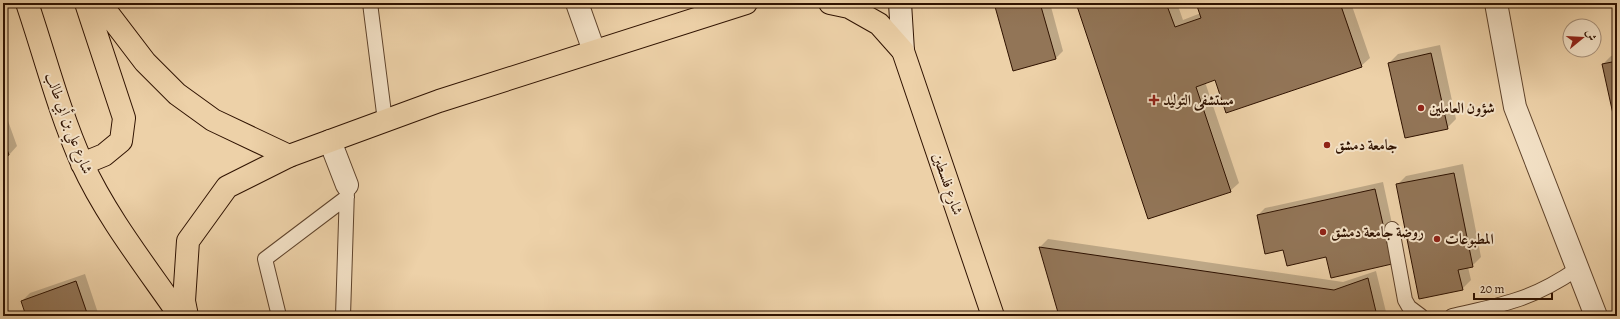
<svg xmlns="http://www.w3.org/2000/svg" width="1620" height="319" viewBox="0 0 1620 319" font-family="Alegreya,Amiri,serif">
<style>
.shadow{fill:#0003}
.building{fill:#927557;stroke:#2f1200}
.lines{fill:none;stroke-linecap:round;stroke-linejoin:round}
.service-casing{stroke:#5e422a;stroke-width:16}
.minor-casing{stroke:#5e422a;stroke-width:24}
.secondary-casing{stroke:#2f1200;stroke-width:24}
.primary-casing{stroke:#2f1200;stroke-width:24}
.trunk-casing{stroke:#2f1200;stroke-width:24}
.service{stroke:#f3e1c6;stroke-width:14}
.minor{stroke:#f3e1c6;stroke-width:22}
.secondary{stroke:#f3e1c6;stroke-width:22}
.primary{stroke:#edd1a8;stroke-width:22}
.trunk{stroke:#edd1a8;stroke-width:22}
.poi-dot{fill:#8f2418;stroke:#f3e1c6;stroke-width:1.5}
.labels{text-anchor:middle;stroke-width:4;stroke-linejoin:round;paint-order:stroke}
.poi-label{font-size:15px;font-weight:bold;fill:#2f1200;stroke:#f3e1c6;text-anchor:start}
.street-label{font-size:15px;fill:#2f1200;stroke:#f3e1c6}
</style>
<rect width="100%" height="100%" fill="#edd1a8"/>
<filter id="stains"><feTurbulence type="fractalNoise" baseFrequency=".005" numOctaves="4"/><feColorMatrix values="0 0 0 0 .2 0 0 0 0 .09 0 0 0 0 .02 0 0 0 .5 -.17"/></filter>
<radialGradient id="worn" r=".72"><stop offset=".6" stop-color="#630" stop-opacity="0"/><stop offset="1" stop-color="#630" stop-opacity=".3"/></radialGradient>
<path class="shadow" d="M995,3H1050L1063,51L1056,58Z
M1077,3H1177L1183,20L1201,13L1197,3H1351L1370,58L1361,66L1216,79L1205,82L1239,183L1230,191Z
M1440,45L1456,119L1447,128L1389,63L1398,54Z
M1617,55V113L1603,64L1611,56Z
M3,107L17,146L9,155L3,156Z
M1463,164L1481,257L1472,266L1468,267L1471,280L1462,289L1397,185L1406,176Z
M1383,182L1399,256H1327L1284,248L1258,215L1265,208Z
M1048,239L1343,282L1376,271L1387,316H1060L1040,247Z
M85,274L99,316H27L22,301L30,293Z"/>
<path class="building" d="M994,3H1040L1056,59L1013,71Z
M1076,3H1166L1175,27L1201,18L1196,3H1340L1362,67L1226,113L1215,80L1196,87L1231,192L1148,219Z
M1431,53L1448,129L1405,138L1388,63Z
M1617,61V114H1613L1602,64Z
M3,138L9,155L3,158Z
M1454,173L1473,267L1458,270L1463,290L1419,299L1396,184Z
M1375,189L1392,264L1331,278L1326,257L1287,266L1283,250L1265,254L1257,215Z
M1039,247L1334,290L1368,278L1377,316H1059Z
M76,281L88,316H26L21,301Z"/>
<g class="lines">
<g class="service-casing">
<path id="service" d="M370,3L385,121
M1392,229L1405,300L1409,307L1421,316
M279,316L265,259L347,197
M343,316L347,190
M1452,316C1473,311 1495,307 1516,300C1538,293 1558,282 1577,269"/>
</g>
<g class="minor-casing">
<path id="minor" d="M577,3L594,51
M1496,3L1515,107L1596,316
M330,141L347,185"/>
</g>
<g class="secondary-casing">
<path id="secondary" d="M900,3L903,51"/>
</g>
<g class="primary-casing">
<path id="primary" d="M27,3C45,56 59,112 82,163C106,216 147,268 180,316
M100,3L145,62L177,94L213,120L289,156
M82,164L104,155L121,141L124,118L86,3"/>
</g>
<g class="trunk-casing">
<path id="trunk" d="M830,3L849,7L879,24L903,51L993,316
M187,316L184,301L188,241L227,187L289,156L439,101L746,3"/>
</g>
<use href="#service" class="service"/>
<use href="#minor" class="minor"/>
<use href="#secondary" class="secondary"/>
<use href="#primary" class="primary"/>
<use href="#trunk" class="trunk"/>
</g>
<g class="poi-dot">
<path d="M1152 94h4v4h4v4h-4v4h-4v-4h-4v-4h4z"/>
<circle cx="1421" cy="108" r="4"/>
<circle cx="1327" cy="145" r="4"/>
<circle cx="1323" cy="232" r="4"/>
<circle cx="1437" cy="239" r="4"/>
</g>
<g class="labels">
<g class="poi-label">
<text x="1163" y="105">مستشفى التوليد</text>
<text x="1429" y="113">شؤون العاملين</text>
<text x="1335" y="150">جامعة دمشق</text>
<text x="1331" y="237">روضة جامعة دمشق</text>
<text x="1445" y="244">المطبوعات</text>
</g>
<g class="street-label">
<text transform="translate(69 123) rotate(69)" y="5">شارع علي بن أبي طالب</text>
<text transform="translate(948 184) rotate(71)" y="5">شارع فلسطين</text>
</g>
</g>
<rect width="1620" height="319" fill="none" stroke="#edd1a8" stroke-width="16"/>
<rect x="4" y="4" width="1612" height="311" fill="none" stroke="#2f1200" stroke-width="2"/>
<rect x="8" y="8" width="1604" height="303" fill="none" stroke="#2f1200"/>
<g transform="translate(1582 38) rotate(72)"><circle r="19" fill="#f3e1c6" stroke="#a58e77"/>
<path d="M0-3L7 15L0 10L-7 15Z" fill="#8f2418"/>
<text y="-6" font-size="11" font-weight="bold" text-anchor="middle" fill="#2f1200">ش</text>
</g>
<path d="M1474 293v6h78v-6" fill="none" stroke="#2f1200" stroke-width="2"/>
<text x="1480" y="293" font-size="12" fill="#2f1200" stroke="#f3e1c6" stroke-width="3" paint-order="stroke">20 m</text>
<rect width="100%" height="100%" filter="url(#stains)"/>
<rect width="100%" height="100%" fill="url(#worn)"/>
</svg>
